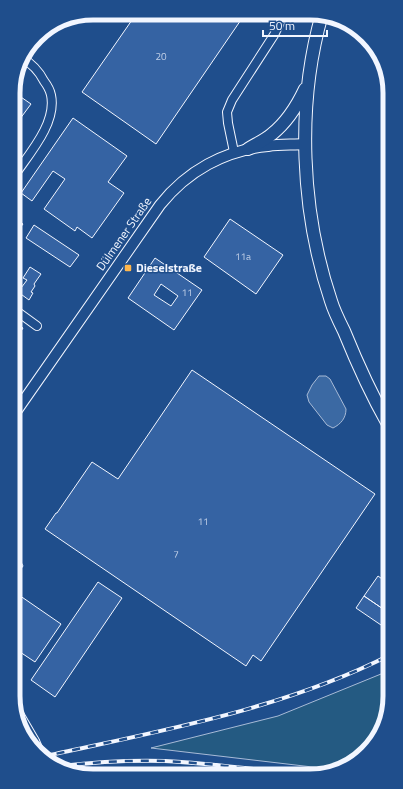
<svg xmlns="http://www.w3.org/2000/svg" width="403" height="789" viewBox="0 0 403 789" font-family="'Titillium Web',sans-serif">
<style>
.green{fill:#245a82;stroke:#a8bbd7}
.water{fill:#3b69a3;stroke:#a8bbd7}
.building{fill:#3563a3;stroke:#f2f6ff;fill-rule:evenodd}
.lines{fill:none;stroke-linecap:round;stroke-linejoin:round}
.minor-casing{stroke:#f2f6ff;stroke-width:10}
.tertiary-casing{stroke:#f2f6ff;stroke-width:12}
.primary-casing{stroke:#f2f6ff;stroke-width:14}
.minor{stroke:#1f4e8c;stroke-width:8}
.tertiary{stroke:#1f4e8c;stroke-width:10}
.primary{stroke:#1f4e8c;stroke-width:12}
.rail-casing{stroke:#f2f6ff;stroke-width:4}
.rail{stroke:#1f4e8c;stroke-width:2.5;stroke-dasharray:8;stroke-linecap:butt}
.minor-bridge-casing{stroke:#f2f6ff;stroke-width:10;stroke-linecap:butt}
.minor-bridge{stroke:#1f4e8c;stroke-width:8}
.poi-dot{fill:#ffb74d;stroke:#1f4e8c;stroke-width:1.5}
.labels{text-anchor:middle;stroke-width:3;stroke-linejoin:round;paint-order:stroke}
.number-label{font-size:10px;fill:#c3d1e8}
.street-label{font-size:12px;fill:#f2f6ff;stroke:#1f4e8c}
.poi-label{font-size:12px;font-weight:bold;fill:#f2f6ff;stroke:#1f4e8c;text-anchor:start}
.rim{fill:none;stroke:#f2f6ff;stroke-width:5}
</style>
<rect width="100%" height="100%" fill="#1f4e8c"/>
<path class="green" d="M390,669V702L373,745L338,770L151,748L278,716L381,674Z"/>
<path class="water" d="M319,376H326L330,379L346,409C346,418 341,424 333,428L327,425L309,402L307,395L312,385Z"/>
<path class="building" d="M118,13L245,14L156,144L82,92L132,20Z
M18,95L31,104L14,127V102Z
M73,118L127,156L108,182L124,193L92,238L77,227L75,231L44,209L65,179L53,171L32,201L21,193Z
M14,218L23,224L14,236Z
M230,219L283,255L256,294L204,257Z
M34,225L79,255L70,267L26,238Z
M155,258L202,290L174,330L128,298ZM161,284L178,296L171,306L154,295Z
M30,267L41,274L34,284L35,286L31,292L33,293L29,300L18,292L27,280L23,278Z
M15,279L20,283L15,291Z
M15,323L23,328L15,341Z
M192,370L375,494L261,661L253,655L246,666L45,529L56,513H57L92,462L118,479Z
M16,558H19L23,566L16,576Z
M389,559V570L384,567Z
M378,576L389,584V613L364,596Z
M98,582L122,598L55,697L31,680Z
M16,593L61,624L35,662L17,650Z
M364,596L389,613L381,625L356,608Z"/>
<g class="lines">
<g class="minor-casing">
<path id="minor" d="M234,152L228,123L227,112L232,100L274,35L284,14
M14,176C29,154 57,123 51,95C50,90 47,85 44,81C39,71 31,63 21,57
M15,310L37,326
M17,710L35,741"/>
</g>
<g class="tertiary-casing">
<path id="tertiary" d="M15,413L160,205C187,171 225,150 268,146C280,144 293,145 305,144"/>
</g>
<g class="primary-casing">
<path id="primary" d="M322,14C296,105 301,212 331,301C334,311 339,321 344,331C357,363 371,394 388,424
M248,149C256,144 265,140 272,134C287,122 297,106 305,89"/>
</g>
<use href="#minor" class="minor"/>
<use href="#tertiary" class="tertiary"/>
<use href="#primary" class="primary"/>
<g class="rail-casing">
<path id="rail" d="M41,757C159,731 281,710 390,655
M61,766C95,762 130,760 165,761C205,763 246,768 286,773"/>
</g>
<use href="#rail" class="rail"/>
<g class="minor-bridge-casing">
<path id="minor-bridge" d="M35,741L42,757"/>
</g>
<use href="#minor-bridge" class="minor-bridge"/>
</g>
<rect class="poi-dot" x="124" y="264" width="8" height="8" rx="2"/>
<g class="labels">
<g class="number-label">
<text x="161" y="60">20</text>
<text x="243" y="260">11a</text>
<text x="187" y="296">11</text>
<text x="203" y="525">11</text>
<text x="176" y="558">7</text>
</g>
<g class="street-label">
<text transform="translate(124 234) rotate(-55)" y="4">Dülmener Straße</text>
</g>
<g class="poi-label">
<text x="136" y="272">Dieselstraße</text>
</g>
</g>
<path d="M0 0H403V789H0ZM93 20H310A73 73 0 0 1 383 93V696A73 73 0 0 1 310 769H93A73 73 0 0 1 20 696V93A73 73 0 0 1 93 20Z" fill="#1f4e8c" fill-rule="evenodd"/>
<path class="rim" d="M93 20H310A73 73 0 0 1 383 93V696A73 73 0 0 1 310 769H93A73 73 0 0 1 20 696V93A73 73 0 0 1 93 20Z"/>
<path d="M263 30v6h64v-6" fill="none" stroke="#f2f6ff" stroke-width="2"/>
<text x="269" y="30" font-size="12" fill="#f2f6ff" stroke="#1f4e8c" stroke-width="3" paint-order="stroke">50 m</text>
</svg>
